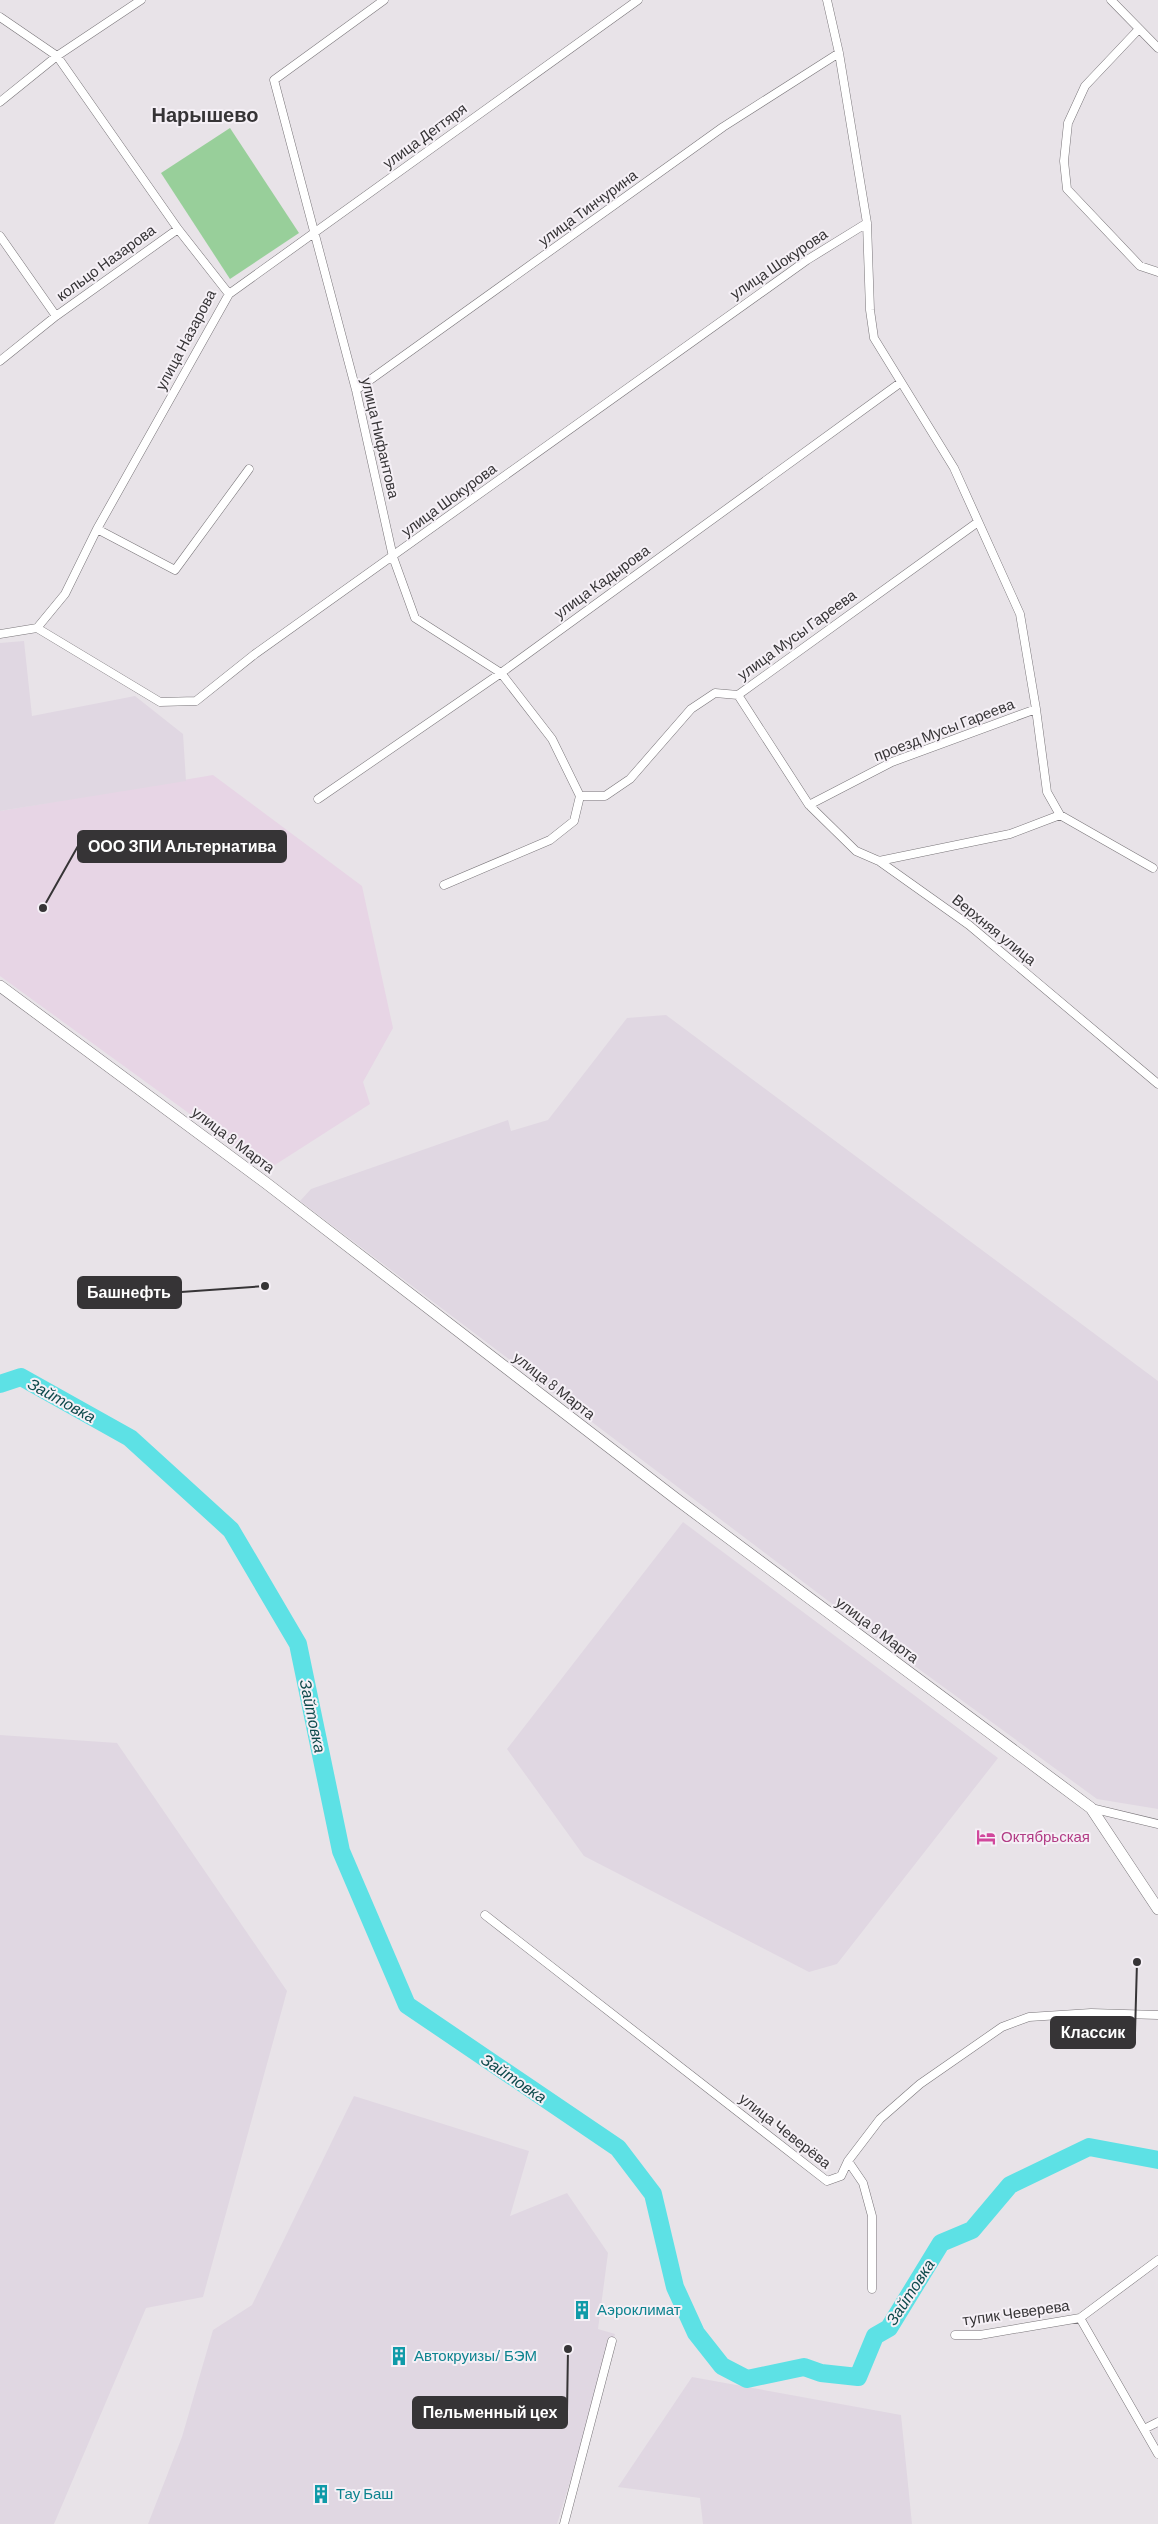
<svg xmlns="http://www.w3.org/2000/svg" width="1158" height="2524" viewBox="0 0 1158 2524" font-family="Barlow,sans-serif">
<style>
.commercial{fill:#e7d5e5}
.built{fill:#e0d7e2}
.green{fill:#98cf9a}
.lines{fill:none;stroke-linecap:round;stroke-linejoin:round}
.river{stroke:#5de1e5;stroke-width:18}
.minor-casing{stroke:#797579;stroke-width:9}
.secondary-casing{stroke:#797579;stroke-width:12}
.minor{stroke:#fff;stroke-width:8}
.secondary{stroke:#fff;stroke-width:11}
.labels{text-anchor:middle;stroke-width:4;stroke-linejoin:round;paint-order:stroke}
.street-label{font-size:15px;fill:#363436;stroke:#f5f0f6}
.hotel-label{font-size:15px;fill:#b23c85;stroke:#f5f0f6;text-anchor:start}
.culture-label{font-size:15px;fill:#0d838f;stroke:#f5f0f6;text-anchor:start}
.water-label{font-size:16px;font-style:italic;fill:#0e4a4c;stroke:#f5f0f6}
.district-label{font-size:20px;font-weight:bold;fill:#363436;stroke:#f5f0f6}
.leader{fill:none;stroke:#363436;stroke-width:2}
.callout-dot{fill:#363436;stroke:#f5f0f6;stroke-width:2}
.callout{fill:#363436;stroke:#363436;stroke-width:2}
.callout-label{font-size:16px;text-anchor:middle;font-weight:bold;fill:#fff}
</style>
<rect width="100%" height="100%" fill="#e8e3e8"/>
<path class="commercial" d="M213,775L362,886L393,1028L363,1082L370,1104L267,1170L0,976V811Z"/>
<path class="built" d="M24,641L32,716L135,696L183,734L186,781L0,811V643Z
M666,1015L1158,1381V1809L1097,1799L901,1656L300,1201L311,1189L508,1120L511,1131L548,1120L627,1018Z
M683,1522L998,1758L837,1964L809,1972L584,1856L507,1749Z
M0,1735L117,1743L287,1991L203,2297L146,2308L54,2524H0Z
M354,2096L529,2151L510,2216L567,2193L608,2253L598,2329L615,2334L557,2524H148L182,2437L213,2330L252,2305Z
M692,2377L901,2415L912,2524H703L700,2498L618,2487Z"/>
<path class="green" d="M230,128L299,233L230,279L161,173Z"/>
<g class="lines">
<path class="river" d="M0,1384L21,1377L130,1438L231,1530L298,1644L341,1851L407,2005L618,2148L653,2194L675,2287L696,2333L722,2366L747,2379L804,2367L821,2373L858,2377L875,2336L889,2328L941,2243L972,2230L1010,2185L1089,2147L1158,2160"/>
<g class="minor-casing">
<path id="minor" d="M384,0L274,80L356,390L393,557L415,618L501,673L552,739L580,796
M827,0L839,53L867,223L870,310L874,338L954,468L1020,614L1036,709L1047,792L1060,815L1153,868
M1111,0L1158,48
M0,17L57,56L178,229L229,294L97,529L65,594L37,628L0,634
M1138,30L1085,86L1068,123L1064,161L1067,189L1140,266L1158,272
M0,102L57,56L141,0
M0,236L56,316L178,229
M229,294L638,0
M0,361L56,316
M356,390L723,127L839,53
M97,529L175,570L249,469
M37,628L160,702L196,701L255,654L807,260L867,223
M738,695L809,805L856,851L879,861L969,925L1158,1084
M318,799L501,673L900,383
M809,805L892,762L1036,709
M879,861L1010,834L1060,815
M444,885L550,840L574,821L580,796H605L630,779L691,709L715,693L738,695L978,522
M1091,1808L1158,1824
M485,1915L827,2181L841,2176L848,2161L880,2119L920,2084L1002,2027L1029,2017L1091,2013L1158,2015
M848,2161L863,2183L872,2216V2289
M1158,2260L1080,2318L1158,2454
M955,2335H980L1080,2318
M1144,2429L1158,2422
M564,2524L612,2341"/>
</g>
<g class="secondary-casing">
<path id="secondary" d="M0,986L266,1183L679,1501L1091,1808L1158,1909"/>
</g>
<use href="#minor" class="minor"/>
<use href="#secondary" class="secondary"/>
</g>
<defs>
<g id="hotel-bare" transform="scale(1.5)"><path d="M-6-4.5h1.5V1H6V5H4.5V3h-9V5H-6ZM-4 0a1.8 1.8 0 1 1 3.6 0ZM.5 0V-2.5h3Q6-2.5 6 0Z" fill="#d1479c" stroke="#f5f0f6" stroke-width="2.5" paint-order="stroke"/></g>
<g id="building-bare" transform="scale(1.5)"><path d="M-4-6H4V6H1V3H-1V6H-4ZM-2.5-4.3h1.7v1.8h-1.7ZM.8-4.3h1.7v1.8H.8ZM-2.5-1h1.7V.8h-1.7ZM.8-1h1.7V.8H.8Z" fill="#0f9aa8" stroke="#f5f0f6" stroke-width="2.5" paint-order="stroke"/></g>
</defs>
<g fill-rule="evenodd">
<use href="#hotel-bare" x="986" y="1837"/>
<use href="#building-bare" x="582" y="2310"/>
<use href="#building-bare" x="399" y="2356"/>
<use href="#building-bare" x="321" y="2494"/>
</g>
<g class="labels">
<g class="street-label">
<text transform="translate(425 136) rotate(-36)" y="5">улица Дегтяря</text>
<text transform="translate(588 208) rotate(-36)" y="5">улица Тинчурина</text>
<text transform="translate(106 263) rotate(-36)" y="5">кольцо Назарова</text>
<text transform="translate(779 264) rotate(-34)" y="5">улица Шокурова</text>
<text transform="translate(186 340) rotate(-62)" y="5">улица Назарова</text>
<text transform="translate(380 438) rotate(77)" y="5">улица Нифантова</text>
<text transform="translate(449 500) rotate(-36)" y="5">улица Шокурова</text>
<text transform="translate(602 582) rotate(-36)" y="5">улица Кадырова</text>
<text transform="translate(797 635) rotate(-36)" y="5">улица Мусы Гареева</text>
<text transform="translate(944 730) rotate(-21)" y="5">проезд Мусы Гареева</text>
<text transform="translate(994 930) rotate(39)" y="5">Верхняя улица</text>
<text transform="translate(233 1140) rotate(37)" y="5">улица 8 Марта</text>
<text transform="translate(554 1386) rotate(38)" y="5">улица 8 Марта</text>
<text transform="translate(877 1630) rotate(37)" y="5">улица 8 Марта</text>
<text transform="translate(785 2131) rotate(38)" y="5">улица Чеверёва</text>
<text transform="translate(1016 2313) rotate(-8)" y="5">тупик Чеверева</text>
</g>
<g class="hotel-label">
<text x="1001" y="1842">Октябрьская</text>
</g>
<g class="culture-label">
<text x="597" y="2315">Аэроклимат</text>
<text x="414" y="2361">Автокруизы/ БЭМ</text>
<text x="336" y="2499">Тау Баш</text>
</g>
<g class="water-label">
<text transform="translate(62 1400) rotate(29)" y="6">Зайтовка</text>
<text transform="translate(313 1716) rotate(78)" y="6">Зайтовка</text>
<text transform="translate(514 2078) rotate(34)" y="6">Зайтовка</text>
<text transform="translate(910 2292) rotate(-57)" y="6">Зайтовка</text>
</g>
<g class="district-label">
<text x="205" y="122">Нарышево</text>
</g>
</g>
<path class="leader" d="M43 908L78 846M265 1286L181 1292M1137 1962L1135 2033M568 2349L567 2412"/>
<g class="callout-dot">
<circle cx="43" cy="908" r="5"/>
<circle cx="265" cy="1286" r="5"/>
<circle cx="1137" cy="1962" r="5"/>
<circle cx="568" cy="2349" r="5"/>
</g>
<g class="callout">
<rect x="78" y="831" width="208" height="31" rx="5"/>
<rect x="78" y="1277" width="103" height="31" rx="5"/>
<rect x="1051" y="2017" width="84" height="31" rx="5"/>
<rect x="413" y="2397" width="154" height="31" rx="5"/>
</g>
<g class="callout-label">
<text x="182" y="852">ООО ЗПИ Альтернатива</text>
<text x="129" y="1298">Башнефть</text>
<text x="1093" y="2038">Классик</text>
<text x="490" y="2418">Пельменный цех</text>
</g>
</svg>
